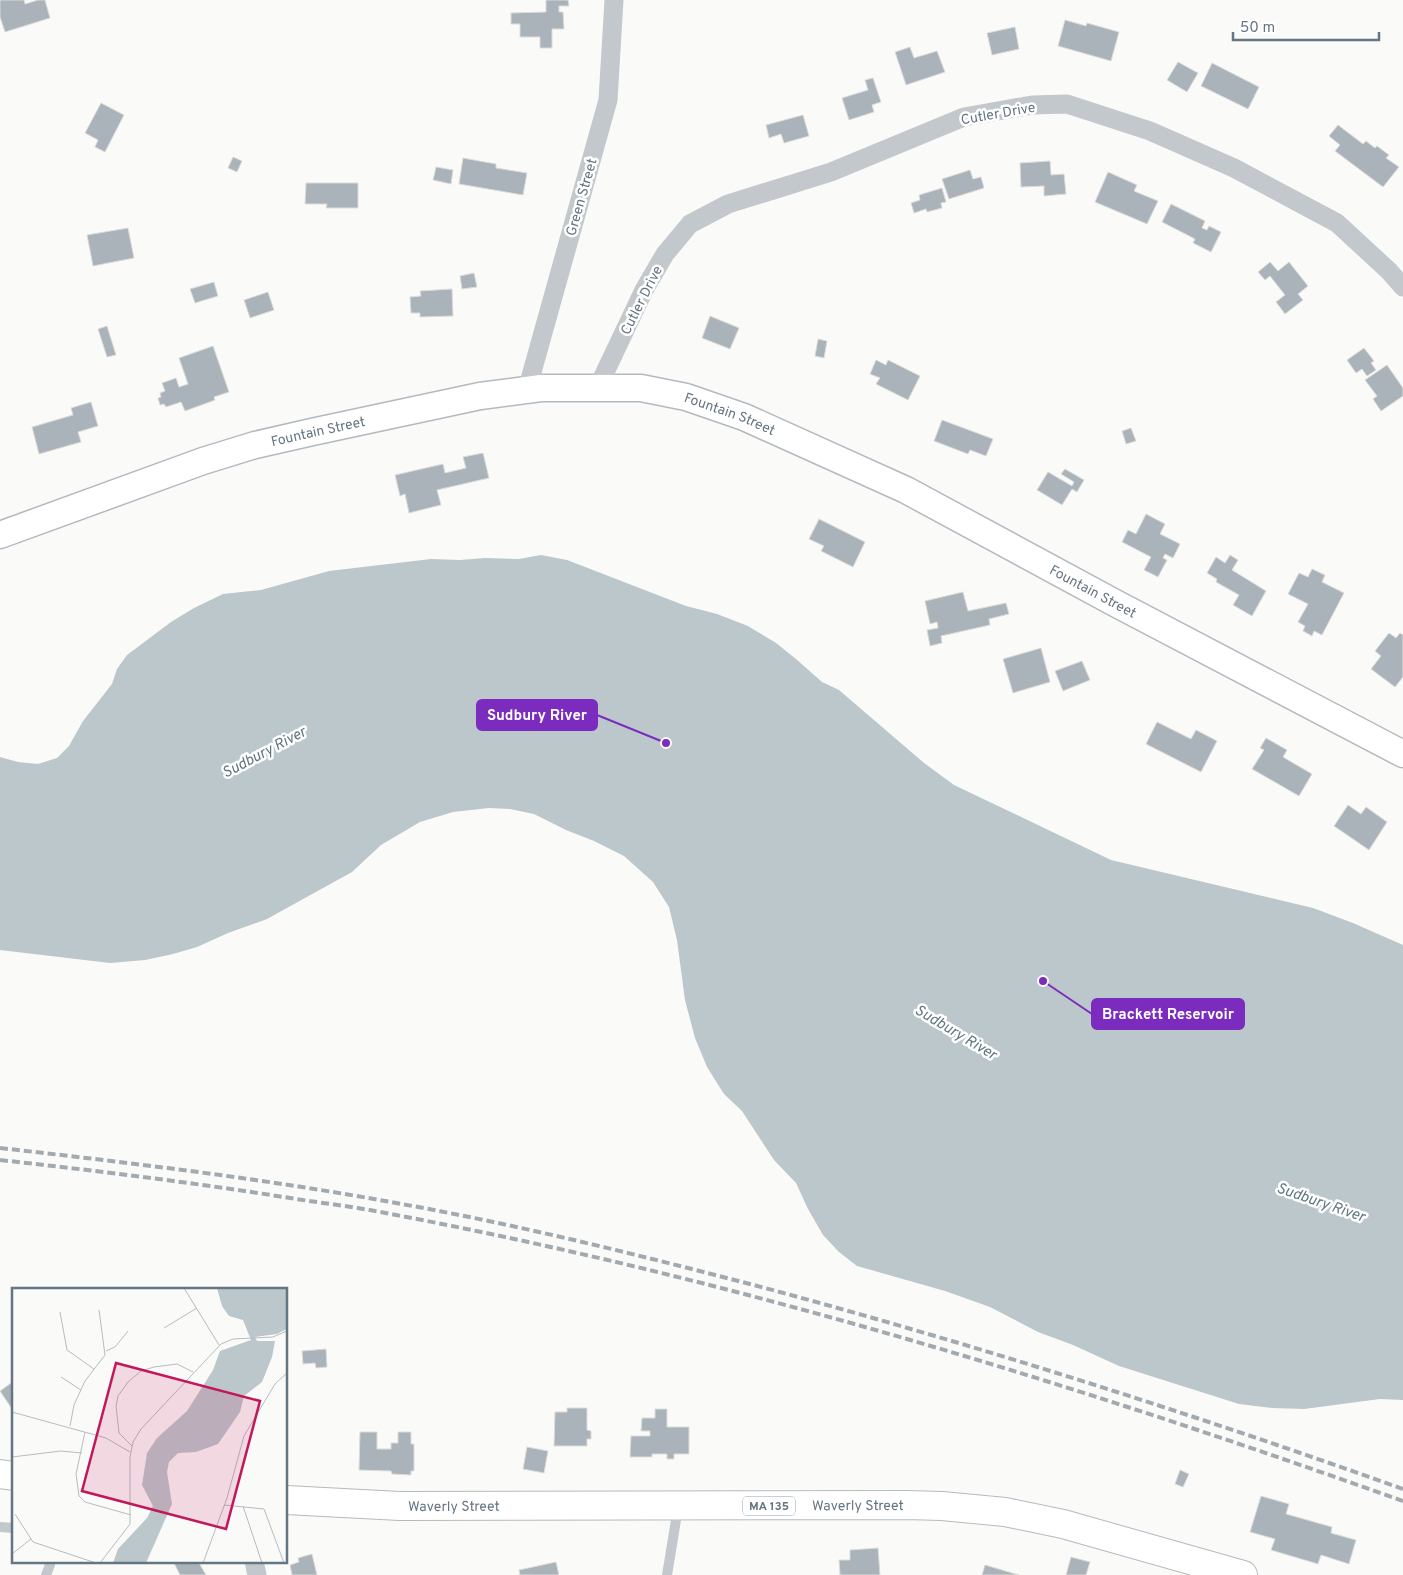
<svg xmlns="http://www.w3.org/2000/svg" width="1403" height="1575" viewBox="0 0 1403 1575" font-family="Overpass,sans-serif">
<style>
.water{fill:#bbc7cb}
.building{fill:#aab3b9;stroke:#dcdcda}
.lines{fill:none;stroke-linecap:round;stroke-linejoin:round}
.secondary-casing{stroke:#b3babf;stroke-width:29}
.primary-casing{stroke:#b5babe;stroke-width:30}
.lane{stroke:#c3c8cc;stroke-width:10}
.street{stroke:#c3c8cc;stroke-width:19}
.secondary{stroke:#fff;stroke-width:26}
.primary{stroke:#fff;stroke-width:28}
.rail{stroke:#a2aab0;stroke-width:4;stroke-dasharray:8 4;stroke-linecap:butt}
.labels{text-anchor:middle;stroke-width:5;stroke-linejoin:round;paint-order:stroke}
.shield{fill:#fff;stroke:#939fa8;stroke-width:1}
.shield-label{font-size:12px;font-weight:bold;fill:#657683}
.street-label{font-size:14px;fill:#657683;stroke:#fff}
.water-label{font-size:15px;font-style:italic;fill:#60757c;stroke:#fff}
.inset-road{fill:none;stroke:#b5bdc2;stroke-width:1}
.view{fill:#c2185b;fill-opacity:0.15;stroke:#c2185b;stroke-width:2.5}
.inset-edge{fill:none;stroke:#657683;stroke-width:2.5}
.leader{fill:none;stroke:#7b2cbf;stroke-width:2}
.callout-dot{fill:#7b2cbf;stroke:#fff;stroke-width:2}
.callout{fill:#7b2cbf;stroke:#7b2cbf;stroke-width:2}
.callout-label{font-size:15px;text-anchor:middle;font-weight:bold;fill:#fff}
</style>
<rect width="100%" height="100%" fill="#fafaf8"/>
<path class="water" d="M541,555L567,560L686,606L717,614L748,626L776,643L796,659L822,682L839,690L924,763L954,785L1111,860L1313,908L1353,923L1403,945V1400L1380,1399L1304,1409L1272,1408L1239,1404L1119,1366L1073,1345L1038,1332L990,1307L945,1291L857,1266L839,1252L823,1235L808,1209L796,1183L774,1160L742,1111L724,1094L707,1067L695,1038L685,1000L677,940L669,907L653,882L624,856L594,841L566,830L534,814L510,809L489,808L453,812L420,822L381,845L352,872L267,919L228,933L197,947L173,954L145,960L110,963L0,950V757L18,762L38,764L57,758L69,746L83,721L112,684L117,669L127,655L171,622L194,608L223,594L261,590L329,571L431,559L460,560L485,558L519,559Z"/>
<path class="building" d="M0,0H24L25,4L38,0H45L50,18L5,32L0,17Z
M546,0H568L569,6H559V12H563L564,29H552V48H540V37H520V24H511V13L546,12Z
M1065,20L1086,26L1087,23L1119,32L1111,61L1058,46Z
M1015,27L1019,49L992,55L987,33Z
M910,47L914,58L937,51L945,72L906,85L895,52Z
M1178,62L1198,73L1187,92L1167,80Z
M1212,63L1259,87L1248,109L1201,86Z
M873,78L881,102L872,105L874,112L849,120L842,98L868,90L865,80Z
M101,103L124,115L105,152L95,147L98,140L85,133Z
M803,115L809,136L784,143L781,134L769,138L766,125Z
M1338,125L1363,144L1366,141L1375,148L1377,146L1389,155L1386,158L1399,167L1383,187L1335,151L1340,145L1329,136Z
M233,157L242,161L237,172L228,168Z
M463,158L496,164V168L527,173L523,195L459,184Z
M1050,161L1051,175L1064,174L1066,194L1044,196V186L1021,187L1020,163Z
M436,167L453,170L451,184L433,180Z
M970,170L973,179L981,177L984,188L949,199L942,179Z
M1108,172L1137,185L1134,191L1158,201L1147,224L1095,202Z
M306,183H358V208H326L327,204H305Z
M942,188L946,202L941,203L942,208L927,212L926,209L914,213L911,203L920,200L919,195Z
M1171,204L1205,221L1202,228L1207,230L1209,226L1221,232L1211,252L1193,243L1195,239L1162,222Z
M128,228L134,258L93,266L87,235Z
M1270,262L1278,271L1289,262L1308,286L1298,294L1303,300L1285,314L1276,302L1285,295L1270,276L1265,280L1258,272Z
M474,273L477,287L462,289L460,276Z
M214,282L218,296L195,303L190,289Z
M452,289L453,316L420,317V313H411L410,297L421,296L420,291Z
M268,292L274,310L250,318L244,300Z
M710,316L739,328L730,349L702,338Z
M107,326L116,355L107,357L98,329Z
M818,339L827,341L824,358L815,356Z
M213,346L229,392L214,397L215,400L185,411L181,402L166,407L164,404L160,405L158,398L161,397L160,393L165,391L162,383L176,378L179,387L188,384L179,358Z
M1364,348L1374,361L1371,363L1376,370L1367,376L1362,369L1356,373L1347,360Z
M876,360L886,365L888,360L920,376L908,400L876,384L880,378L870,374Z
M1387,365L1403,388V396L1381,411L1373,399L1377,396L1365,380Z
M91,402L98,426L78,432L81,442L39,454L32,427L73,415L71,408Z
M942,420L993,439L986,456L970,450L968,454L934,441Z
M1131,428L1136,441L1126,444L1122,431Z
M483,453L489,478L437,490L441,505L409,513L405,494L400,496L395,475L443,464L445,473L466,468L463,457Z
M1065,469L1084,480L1077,492L1072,489L1062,505L1037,490L1048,472L1072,486L1074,482L1061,474Z
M1146,514L1165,524L1160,534L1180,544L1173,558L1165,554L1163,558L1167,560L1158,577L1144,570L1151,557L1122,542L1128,530L1136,534Z
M819,519L865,542L853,567L821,551L824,546L809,539Z
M1230,555L1238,560L1232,570L1266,591L1252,616L1233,605L1239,595L1216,582L1217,579L1207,573L1216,557L1225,563Z
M1312,569L1325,575L1322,582L1344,593L1322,635L1314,631L1312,636L1303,631L1305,626L1298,622L1308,604L1288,594L1299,573L1308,577Z
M963,592L968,611L1006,603L1009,614L989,619L990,625L941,636L942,643L930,646L927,630L938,628L937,622L930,624L925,601Z
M1389,633L1396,638L1400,633L1403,635V677L1395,687L1371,669L1381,656L1375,651Z
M1041,648L1050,682L1013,693L1003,659Z
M1082,661L1090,680L1063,691L1055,671Z
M1157,722L1191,739L1196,730L1217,741L1201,772L1146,744Z
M1266,738L1287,750L1283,757L1312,774L1299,796L1252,769L1264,750L1260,748Z
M1348,805L1361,814L1366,807L1387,822L1369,850L1334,826Z
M326,1349L327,1367L316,1368L315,1363L303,1364L302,1351Z
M14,1381V1412L0,1391Z
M567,1408H587V1430L591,1431V1439H587V1446H554L555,1412H567Z
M655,1409H667V1427H689V1454H674V1459H667V1454H652V1457H630L631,1436H650V1431H641L642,1418H655Z
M360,1432H377V1449H391V1443H398V1432H411V1444H414V1471H411V1475L392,1474L391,1471L359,1470Z
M527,1447L548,1451L544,1473L523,1469Z
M1180,1470L1189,1474L1183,1487L1175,1484Z
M1261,1496L1289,1504L1286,1514L1332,1527L1331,1533L1356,1540L1349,1564L1321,1555L1318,1564L1271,1550L1275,1539L1250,1532Z
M878,1548L880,1575H840L839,1560H850V1550Z
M312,1554L317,1575H292L290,1565L299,1562L298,1558Z
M1071,1557L1090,1562L1086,1575H1066Z
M178,1561H192L193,1563L198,1561L206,1575H180L174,1563Z
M556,1562L559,1575H520L519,1570Z
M985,1565L1019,1575H982Z"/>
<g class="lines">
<g class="secondary-casing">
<g id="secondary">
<path id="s1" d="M0,535L203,461L255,445L312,432L480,396L541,388H641L686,397L744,417L906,490L1115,603L1403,754"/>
</g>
</g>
<g class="primary-casing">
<g id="primary">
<path d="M0,1474L14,1476"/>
<path id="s2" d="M286,1500L400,1506L906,1505L942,1506L1005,1512L1063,1524L1243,1575"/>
</g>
</g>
<path class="lane" d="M0,1527L14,1528
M46,1575L50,1565L49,1561
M667,1575L678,1508"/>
<path class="street" d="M598,387L644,290L665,254L690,224L728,204L831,172L964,117L1032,105L1067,104L1150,131L1234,168L1337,223L1389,271L1403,287
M527,390L608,100L614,0
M254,1561L257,1575"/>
<use href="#secondary" class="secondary"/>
<use href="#primary" class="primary"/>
<path class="rail" d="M0,1148C132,1163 266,1179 396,1203C520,1225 643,1256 765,1288C980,1346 1193,1414 1403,1489
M0,1160C99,1171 197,1183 296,1199C329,1204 363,1208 396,1215C739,1280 1075,1384 1403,1501"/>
</g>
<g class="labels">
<rect class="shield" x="743" y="1496.5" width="52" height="19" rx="4"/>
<g class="shield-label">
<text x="769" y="1510">MA 135</text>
</g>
<g class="street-label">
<text transform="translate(998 113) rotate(-10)" y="5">Cutler Drive</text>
<text transform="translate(581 197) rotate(-74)" y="5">Green Street</text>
<text transform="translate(641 300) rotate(-63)" y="5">Cutler Drive</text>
<text dy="5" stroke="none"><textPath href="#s1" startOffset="755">Fountain Street</textPath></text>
<text dy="5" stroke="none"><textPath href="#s1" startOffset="335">Fountain Street</textPath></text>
<text dy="5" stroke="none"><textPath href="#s1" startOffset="1160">Fountain Street</textPath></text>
<text dy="5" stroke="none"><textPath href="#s2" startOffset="168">Waverly Street</textPath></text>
<text dy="5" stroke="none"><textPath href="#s2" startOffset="572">Waverly Street</textPath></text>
</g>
<g class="water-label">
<text transform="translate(264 752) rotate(-28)" y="5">Sudbury River</text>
<text transform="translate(956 1032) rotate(31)" y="5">Sudbury River</text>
<text transform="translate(1321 1202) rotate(19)" y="5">Sudbury River</text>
</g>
</g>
<g transform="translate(12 1288)">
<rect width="275" height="275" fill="#fafaf8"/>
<path d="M205,0H275V41L265,46L243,49L245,53H263L260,69L250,94L232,108L228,124L206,156L184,164L166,165L157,174L155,184L160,216L134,275H101L106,261L135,230L141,218L130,197L135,165L145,150L175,123L201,82L208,63L239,52L231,32L217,28L210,18Z" fill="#bbc7cb"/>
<path class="inset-road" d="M172,0L207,57M48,24L55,62L82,81M152,40L185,20M94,63L103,59L116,43M49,89L69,102M0,124L94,150L118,164M58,138L62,117L73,93L93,67L87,22M73,144L64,186L67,208L73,214L119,227M120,158L107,145L104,118L106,108L116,94L129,83L142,79L165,76L181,84M0,169L49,163L70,165M212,217L252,221L272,275M231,218L250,275M3,226L21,254L84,275M0,266L19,251M88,275L118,236V169L121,154L129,141L209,56L221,51L261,49L275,43M191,275L215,210L232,148L263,96L275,85"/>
<path class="view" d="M104,75L248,113L214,241L70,203Z"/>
<rect width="275" height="275" class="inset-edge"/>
</g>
<path class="leader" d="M666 743L597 715M1043 981L1092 1014"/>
<g class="callout-dot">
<circle cx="666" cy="743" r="5"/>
<circle cx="1043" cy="981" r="5"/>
</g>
<g class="callout">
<rect x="477" y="700" width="120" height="30" rx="5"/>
<rect x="1092" y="999" width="152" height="30" rx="5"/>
</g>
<g class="callout-label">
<text x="537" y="720">Sudbury River</text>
<text x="1168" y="1019">Brackett Reservoir</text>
</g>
<path d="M1233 32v8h146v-8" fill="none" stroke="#657683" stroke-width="2.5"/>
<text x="1240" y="32" font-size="15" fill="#657683" stroke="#ffffff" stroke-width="4" paint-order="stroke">50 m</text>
</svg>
